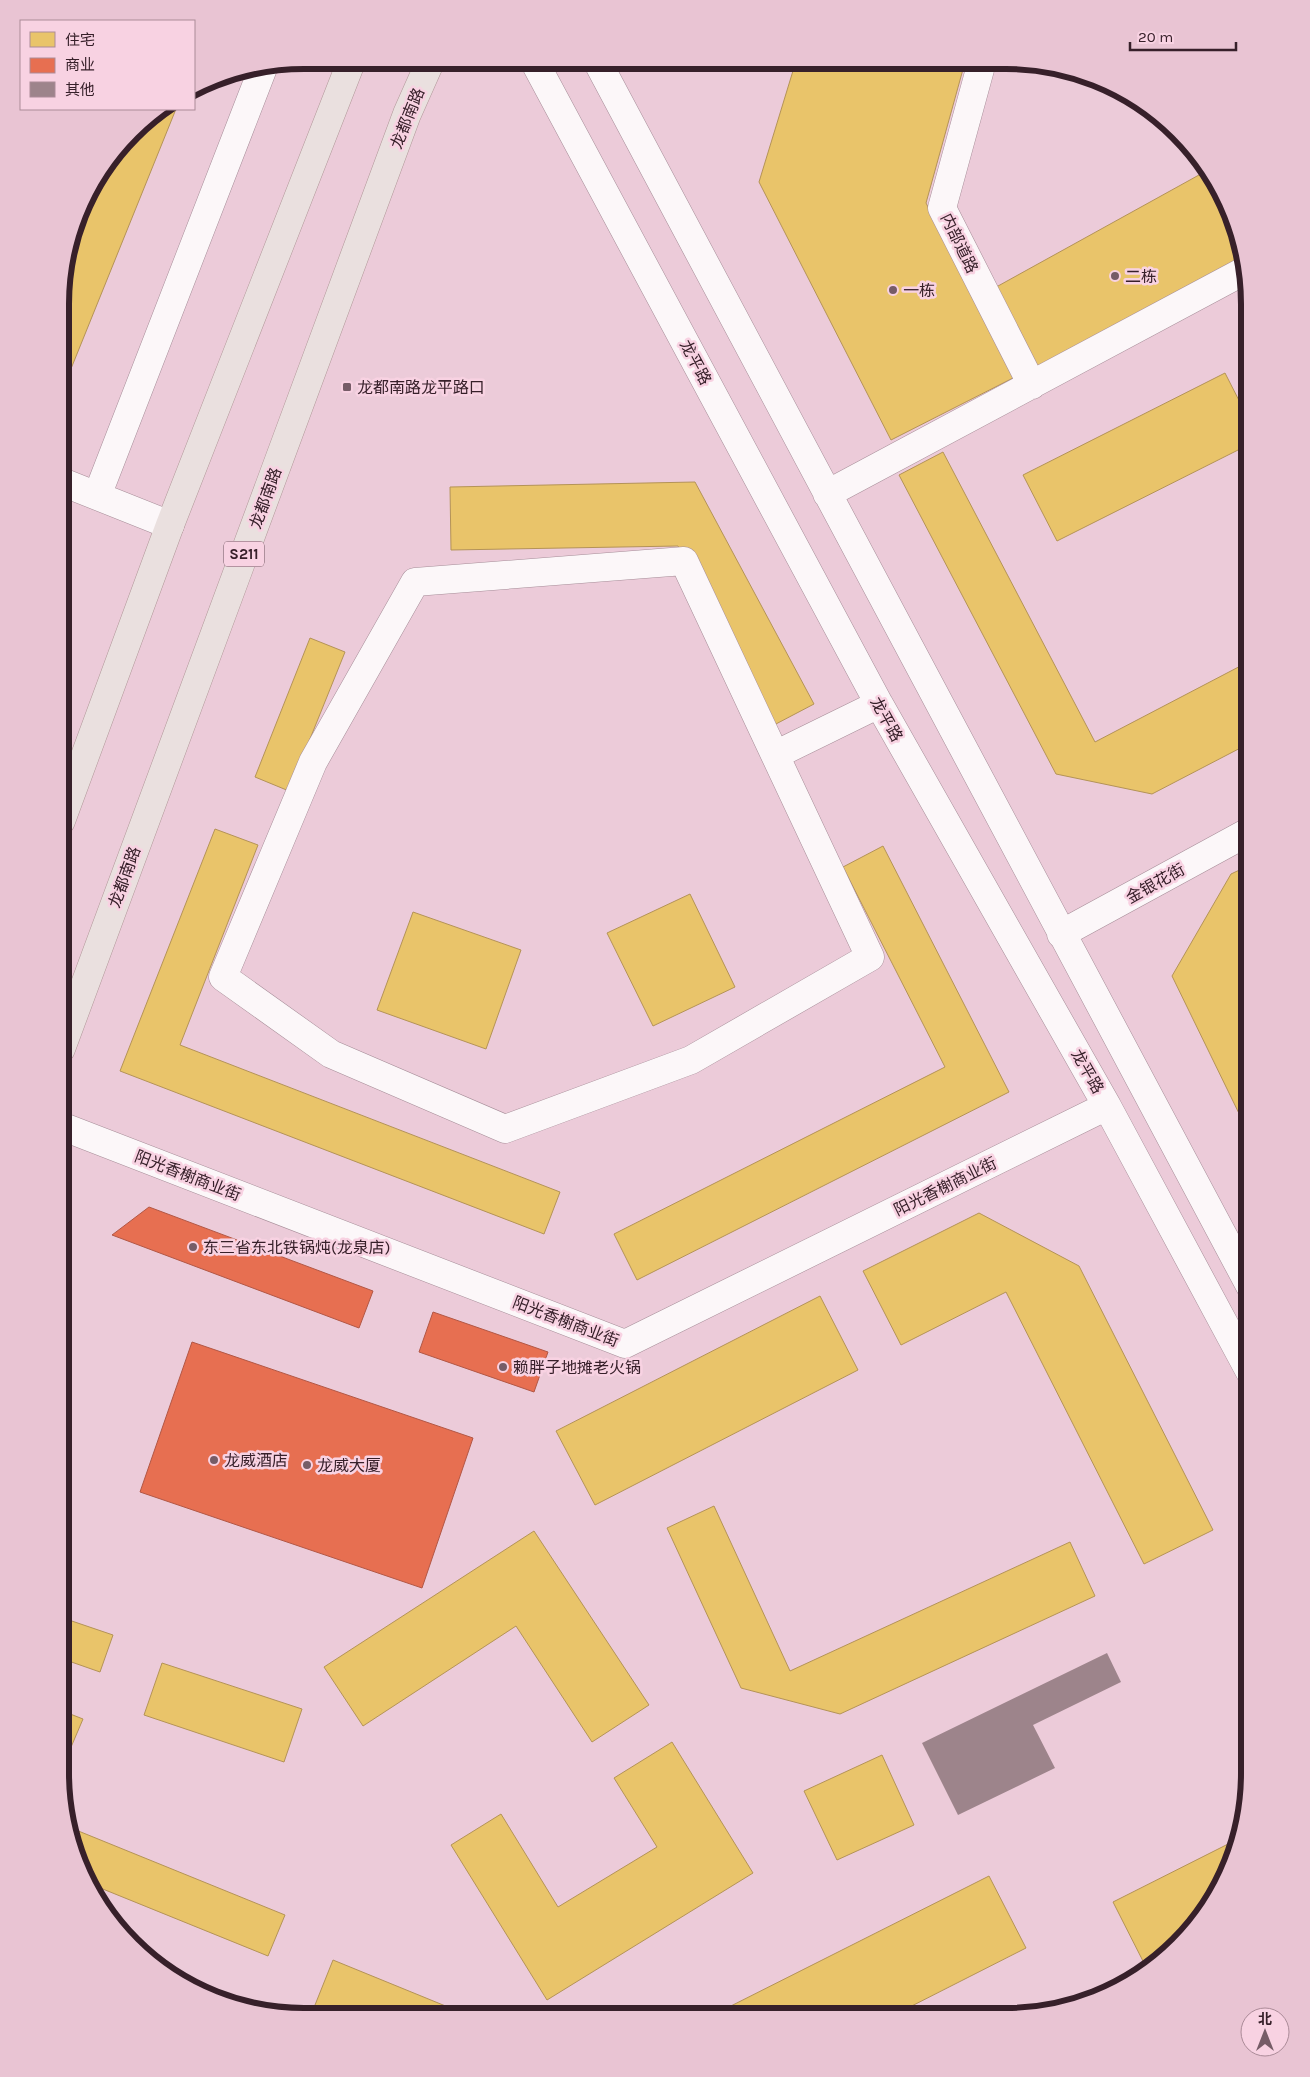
<svg xmlns="http://www.w3.org/2000/svg" width="1310" height="2077" viewBox="0 0 1310 2077" font-family="Karla,'Noto Sans SC',sans-serif">
<style>
.homes{fill:#e9c46a;stroke:#b49357}
.shops{fill:#e76f51;stroke:#b25745}
.building{fill:#9d848b}
.lines{fill:none;stroke-linecap:round;stroke-linejoin:round}
.minor-casing{stroke:#a68d98;stroke-width:29}
.major-casing{stroke:#b09798;stroke-width:29}
.minor{stroke:#fcf7f9;stroke-width:28}
.major{stroke:#eae0df;stroke-width:28}
.poi-dot{fill:#765c67;stroke:#f8d2e2;stroke-width:2}
.labels{text-anchor:middle;stroke-width:5;stroke-linejoin:round;paint-order:stroke}
.shield{fill:#f8d2e2;stroke:#715561;stroke-width:1}
.shield-label{font-size:15px;font-weight:bold;fill:#37202a}
.street-label{font-size:16px;fill:#37202a;stroke:#f8d2e2}
.poi-label{font-size:16px;fill:#37202a;stroke:#f8d2e2;text-anchor:start}
.rim{fill:none;stroke:#37202a;stroke-width:6}
</style>
<rect width="100%" height="100%" fill="#eccbd9"/>
<path class="homes" d="M796,61L965,62L926,203L1015,377L891,440L759,182Z
M162,109H176L62,391V272L85,195L143,121Z
M1208,170L1232,210L1242,261L1036,375L989,291Z
M1225,373L1250,422V444L1057,541L1023,475Z
M943,452L1095,742L1250,661V743L1152,794L1056,774L899,475Z
M695,482L814,704L774,725L678,546L451,550L450,487Z
M310,638L345,652L289,791L255,777Z
M215,829L258,845L180,1045L560,1192L544,1234L120,1071Z
M883,846L1009,1092L637,1280L614,1234L945,1067L843,867Z
M1250,865V1136L1172,976L1231,874Z
M690,894L735,987L653,1026L607,933Z
M413,912L521,950L486,1049L377,1010Z
M979,1213L1079,1266L1213,1530L1144,1564L1006,1292L901,1345L863,1271Z
M820,1296L858,1370L595,1505L556,1431Z
M714,1506L790,1671L1070,1542L1095,1596L840,1714L741,1688L667,1528Z
M534,1531L649,1705L592,1742L516,1626L363,1726L324,1667Z
M60,1617L113,1635L100,1672L60,1658Z
M162,1663L302,1709L284,1762L144,1715Z
M60,1710L83,1719L60,1773Z
M672,1742L753,1873L547,2000L451,1845L501,1814L558,1907L657,1847L614,1778Z
M882,1755L914,1825L837,1860L804,1791Z
M71,1828L285,1915L268,1956L88,1883L78,1867Z
M1240,1838L1237,1852L1200,1922L1158,1963L1147,1969L1113,1902Z
M989,1876L1026,1948L890,2017L711,2016Z
M333,1960L470,2016L311,2015Z"/>
<path class="shops" d="M149,1207L373,1291L359,1328L112,1235Z
M433,1312L548,1352L534,1392L419,1352Z
M192,1342L473,1438L422,1588L140,1492Z"/>
<path class="building" d="M1107,1653L1121,1682L1033,1725L1055,1768L958,1815L922,1743Z"/>
<g class="lines">
<g class="minor-casing">
<path id="minor" d="M534,61L879,704L1107,1106L1250,1372
M597,61L1250,1286
M982,62L942,208L1032,385
M62,482L170,525
M827,494L1244,271
M97,496L263,68
M775,755L870,957L691,1060L505,1129L331,1054L223,977L313,762L415,582L684,561L775,755L879,704
M1061,934L1250,831
M61,1126L625,1344L1107,1106"/>
</g>
<g class="major-casing">
<path id="major" d="M61,821L170,525L352,60
M61,1049L407,114L431,60"/>
</g>
<use href="#minor" class="minor"/>
<use href="#major" class="major"/>
</g>
<g class="poi-dot">
<circle cx="1115" cy="276" r="5"/>
<circle cx="893" cy="290" r="5"/>
<rect x="342" y="382" width="10" height="10" rx="2.5"/>
<circle cx="193" cy="1247" r="5"/>
<circle cx="503" cy="1367" r="5"/>
<circle cx="214" cy="1460" r="5"/>
<circle cx="307" cy="1465" r="5"/>
</g>
<g class="labels">
<rect class="shield" x="224" y="541.5" width="40" height="25" rx="4"/>
<g class="shield-label">
<text x="244" y="559">S211</text>
</g>
<g class="street-label">
<text transform="translate(407 118) rotate(-68)" y="6">龙都南路</text>
<text transform="translate(960 243) rotate(64)" y="6">内部道路</text>
<text transform="translate(696 362) rotate(62)" y="6">龙平路</text>
<text transform="translate(265 498) rotate(-70)" y="6">龙都南路</text>
<text transform="translate(887 719) rotate(61)" y="6">龙平路</text>
<text transform="translate(124 877) rotate(-70)" y="6">龙都南路</text>
<text transform="translate(1155 883) rotate(-29)" y="6">金银花街</text>
<text transform="translate(1088 1071) rotate(60)" y="6">龙平路</text>
<text transform="translate(188 1175) rotate(21)" y="6">阳光香榭商业街</text>
<text transform="translate(945 1186) rotate(-26)" y="6">阳光香榭商业街</text>
<text transform="translate(566 1321) rotate(21)" y="6">阳光香榭商业街</text>
</g>
<g class="poi-label">
<text x="1125" y="282">二栋</text>
<text x="903" y="296">一栋</text>
<text x="357" y="393">龙都南路龙平路口</text>
<text x="203" y="1253">东三省东北铁锅炖(龙泉店)</text>
<text x="513" y="1373">赖胖子地摊老火锅</text>
<text x="224" y="1466">龙威酒店</text>
<text x="317" y="1471">龙威大厦</text>
</g>
</g>
<path d="M0 0H1310V2077H0ZM304 69H1006A235 235 0 0 1 1241 304V1773A235 235 0 0 1 1006 2008H304A235 235 0 0 1 69 1773V304A235 235 0 0 1 304 69Z" fill="#e9c4d3" fill-rule="evenodd"/>
<path class="rim" d="M304 69H1006A235 235 0 0 1 1241 304V1773A235 235 0 0 1 1006 2008H304A235 235 0 0 1 69 1773V304A235 235 0 0 1 304 69Z"/>
<rect x="20" y="20" width="175" height="90" fill="#f8d2e2" stroke="#ab8b98"/>
<rect x="30" y="32" width="25" height="15" fill="#e9c46a" stroke="#ab8b98"/>
<text x="65" y="45" font-size="15" fill="#37202a">住宅</text>
<rect x="30" y="58" width="25" height="15" fill="#e76f51" stroke="#ab8b98"/>
<text x="65" y="70" font-size="15" fill="#37202a">商业</text>
<rect x="30" y="82" width="25" height="15" fill="#9d848b" stroke="#ab8b98"/>
<text x="65" y="95" font-size="15" fill="#37202a">其他</text>
<g transform="translate(1265 2032)"><circle r="24" fill="#f8d2e2" stroke="#ab8b98"/>
<path d="M0-4L9 19L0 12L-9 19Z" fill="#765c67"/>
<text y="-8" font-size="14" font-weight="bold" text-anchor="middle" fill="#37202a">北</text>
</g>
<path d="M1130 42v8h106v-8" fill="none" stroke="#37202a" stroke-width="2.5"/>
<text x="1138" y="42" font-size="15" fill="#37202a" stroke="#f8d2e2" stroke-width="4" paint-order="stroke">20 m</text>
</svg>
